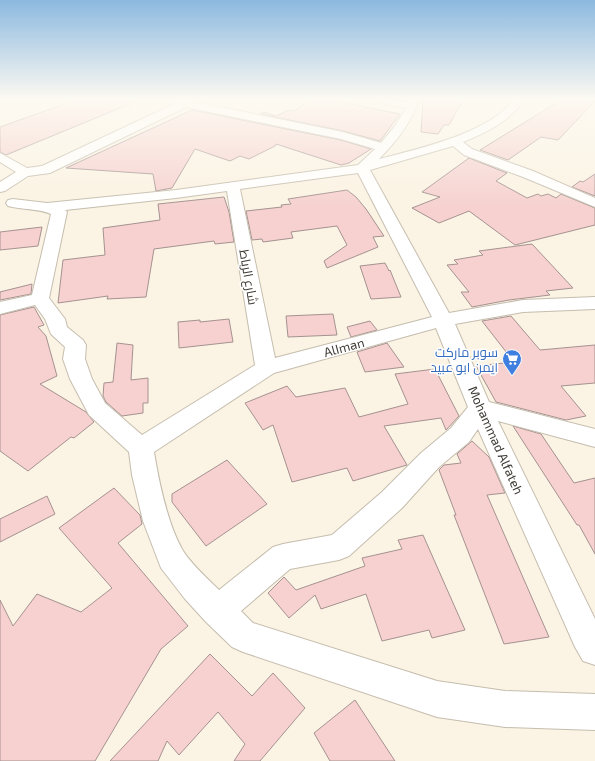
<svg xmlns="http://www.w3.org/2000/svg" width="595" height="761" viewBox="0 0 595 761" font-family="'Exo 2',Cairo,sans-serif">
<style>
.building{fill:#f6d1cf;stroke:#a59291}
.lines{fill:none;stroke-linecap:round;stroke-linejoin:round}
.street-casing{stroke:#c5bdae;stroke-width:2}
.street{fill:#fff;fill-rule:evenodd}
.labels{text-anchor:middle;stroke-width:3;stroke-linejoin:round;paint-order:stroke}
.street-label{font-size:13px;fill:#3f3c36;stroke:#fff}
.shop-label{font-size:13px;fill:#366cbe;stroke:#fff;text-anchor:end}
</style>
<rect width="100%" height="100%" fill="#fbf3e3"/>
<path class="building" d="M76,100L137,101L6,155L0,152V127Z
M311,100H330L400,114L380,141L343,131L260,114L263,112L276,116L289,110L294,111Z
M423,100H463L449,125H444L438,134L421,132Z
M561,100L595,101L558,140L541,137L508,160L480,150Z
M192,110L341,140L371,149L349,163L341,165L276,144L275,146L249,159L240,156L230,161L195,149L172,188L156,191L153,174L66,168Z
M469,158L507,173L496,181L527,198L538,194L541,196L548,194L556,198L561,194L595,208V225L515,245L469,211L439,223L412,208L440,197L422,192Z
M595,174V196L572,187L580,181L583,182Z
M347,190L356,197L366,209L384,236L373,237L378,247L327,268L324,261L347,245L337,226L291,232L293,238L263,242L262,239L252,240L246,211L282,207L281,205L291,204L288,199Z
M224,197L229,212L234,242L215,244L214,241L154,249L146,297L107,299L108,296L58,303L63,260L105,255L103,228L160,220L158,204Z
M42,227L38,246L0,250V232Z
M532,244L573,288L546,291L550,295L509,300L472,307L461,292H469L447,265L458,264L454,260L483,255L479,251Z
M385,263L389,271L390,270L401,297L371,299L360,266Z
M32,284L31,294L0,300V292Z
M34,307L44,325L38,327L46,336L57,376L40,384L86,412L94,422L74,438L71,437L28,471L0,451V315Z
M333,314L337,335L288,337L286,316Z
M511,316L540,350L595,345V383L561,386L586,416L566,420L496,402L476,366L514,362L482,321Z
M229,319L233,342L179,348L178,322L200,320V322Z
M370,321L377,330L351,337L347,327Z
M117,343L133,345L131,380L148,378V403H143V413L122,416L106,402L103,396L104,383L113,382Z
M387,343L404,367L365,372L357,352Z
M435,369L459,416L446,430L441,418L384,426L407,465L353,481L347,468L292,482L273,425L263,430L245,403L287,386L296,397L345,388L359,417L408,404L395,374Z
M513,426L541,434L574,483L595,478V554L579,525H577Z
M472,441L489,457L505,493L487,495L549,637L504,644L454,515H456L439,470L444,465L461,463L457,454Z
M227,460L267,504L206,546L172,502V494Z
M114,488L140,515L142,524L118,543L188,626L161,649L95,761H0V600L13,626L37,594L81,612L112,588L59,528Z
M47,496L55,514L0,542V519Z
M423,535L465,630L432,638L429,630L382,641L366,594L321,609L315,595L289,618L268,593L284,577L296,590L365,566L362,558L402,549L398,540Z
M210,654L252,696L273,673L305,708L260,761H234L245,744L218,712L179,755L167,741L158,761H110Z
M355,700L395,761H330L314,733Z"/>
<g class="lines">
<g class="street-casing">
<path id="street" d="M164,100H195V102L343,132L381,143L395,126L406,108L377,102L376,100L408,102L409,100H419C411,123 396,142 379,159C417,149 490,133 513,100H524C510,121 486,133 463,142L472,149L533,171L595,198V207L523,177L464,155L453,146L370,170L449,313L523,300L595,297V309L523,312L455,324L489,402L595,429V447L498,421L595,619V665L583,661L575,647L478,429L469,442L439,467L402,508L349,556L339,560L290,569L241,611L253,623L437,681L505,691L595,694V730L505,727L437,717L243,652L232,647L206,622L185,599L161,568L143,521L132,475L129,452L89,415L70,379L63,359L65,347L51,334L45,319L35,305L0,314V302L32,295L51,214C37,208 22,210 8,206L6,203L8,200L13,199L47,203L176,190L358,165L375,149L341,139L186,107L50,173L28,176L5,191L0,192V182L16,172L0,162V153L27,168L42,166L174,104L165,102ZM358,173L432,317L275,358L240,189ZM227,191L255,365L142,435L105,403L92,379L85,359L86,345L83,340L67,327L65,319L49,298L67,212L65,210L176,198ZM436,328L468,407L451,428L421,453L382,492L332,535L283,544L273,547L219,590C208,579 189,562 182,549C167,522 159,482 154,452L274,373Z"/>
</g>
<use href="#street" class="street"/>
</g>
<linearGradient id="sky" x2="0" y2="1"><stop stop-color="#8cb9e0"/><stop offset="0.48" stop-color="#fdfaf2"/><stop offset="1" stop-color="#fdfaf2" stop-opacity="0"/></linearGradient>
<rect width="595" height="207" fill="url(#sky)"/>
<defs>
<g id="supermarket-pin" transform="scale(1)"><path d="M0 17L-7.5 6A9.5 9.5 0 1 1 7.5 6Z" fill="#3f7fe0" stroke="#fff"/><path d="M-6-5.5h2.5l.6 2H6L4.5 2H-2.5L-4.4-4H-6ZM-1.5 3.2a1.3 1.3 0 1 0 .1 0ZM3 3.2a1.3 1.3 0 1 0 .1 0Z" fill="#fff"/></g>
</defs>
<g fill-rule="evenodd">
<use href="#supermarket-pin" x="512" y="359"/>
</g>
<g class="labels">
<g class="street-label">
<text transform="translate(249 277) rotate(80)" y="5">شارع الرباط</text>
<text transform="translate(344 347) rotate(-15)" y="5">AlIman</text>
<text transform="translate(496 440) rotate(66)" y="5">Mohammad Alfateh</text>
</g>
<g class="shop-label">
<text x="498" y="357">سوبر ماركت<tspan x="498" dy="15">ايمن ابو عبيد</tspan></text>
</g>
</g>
</svg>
